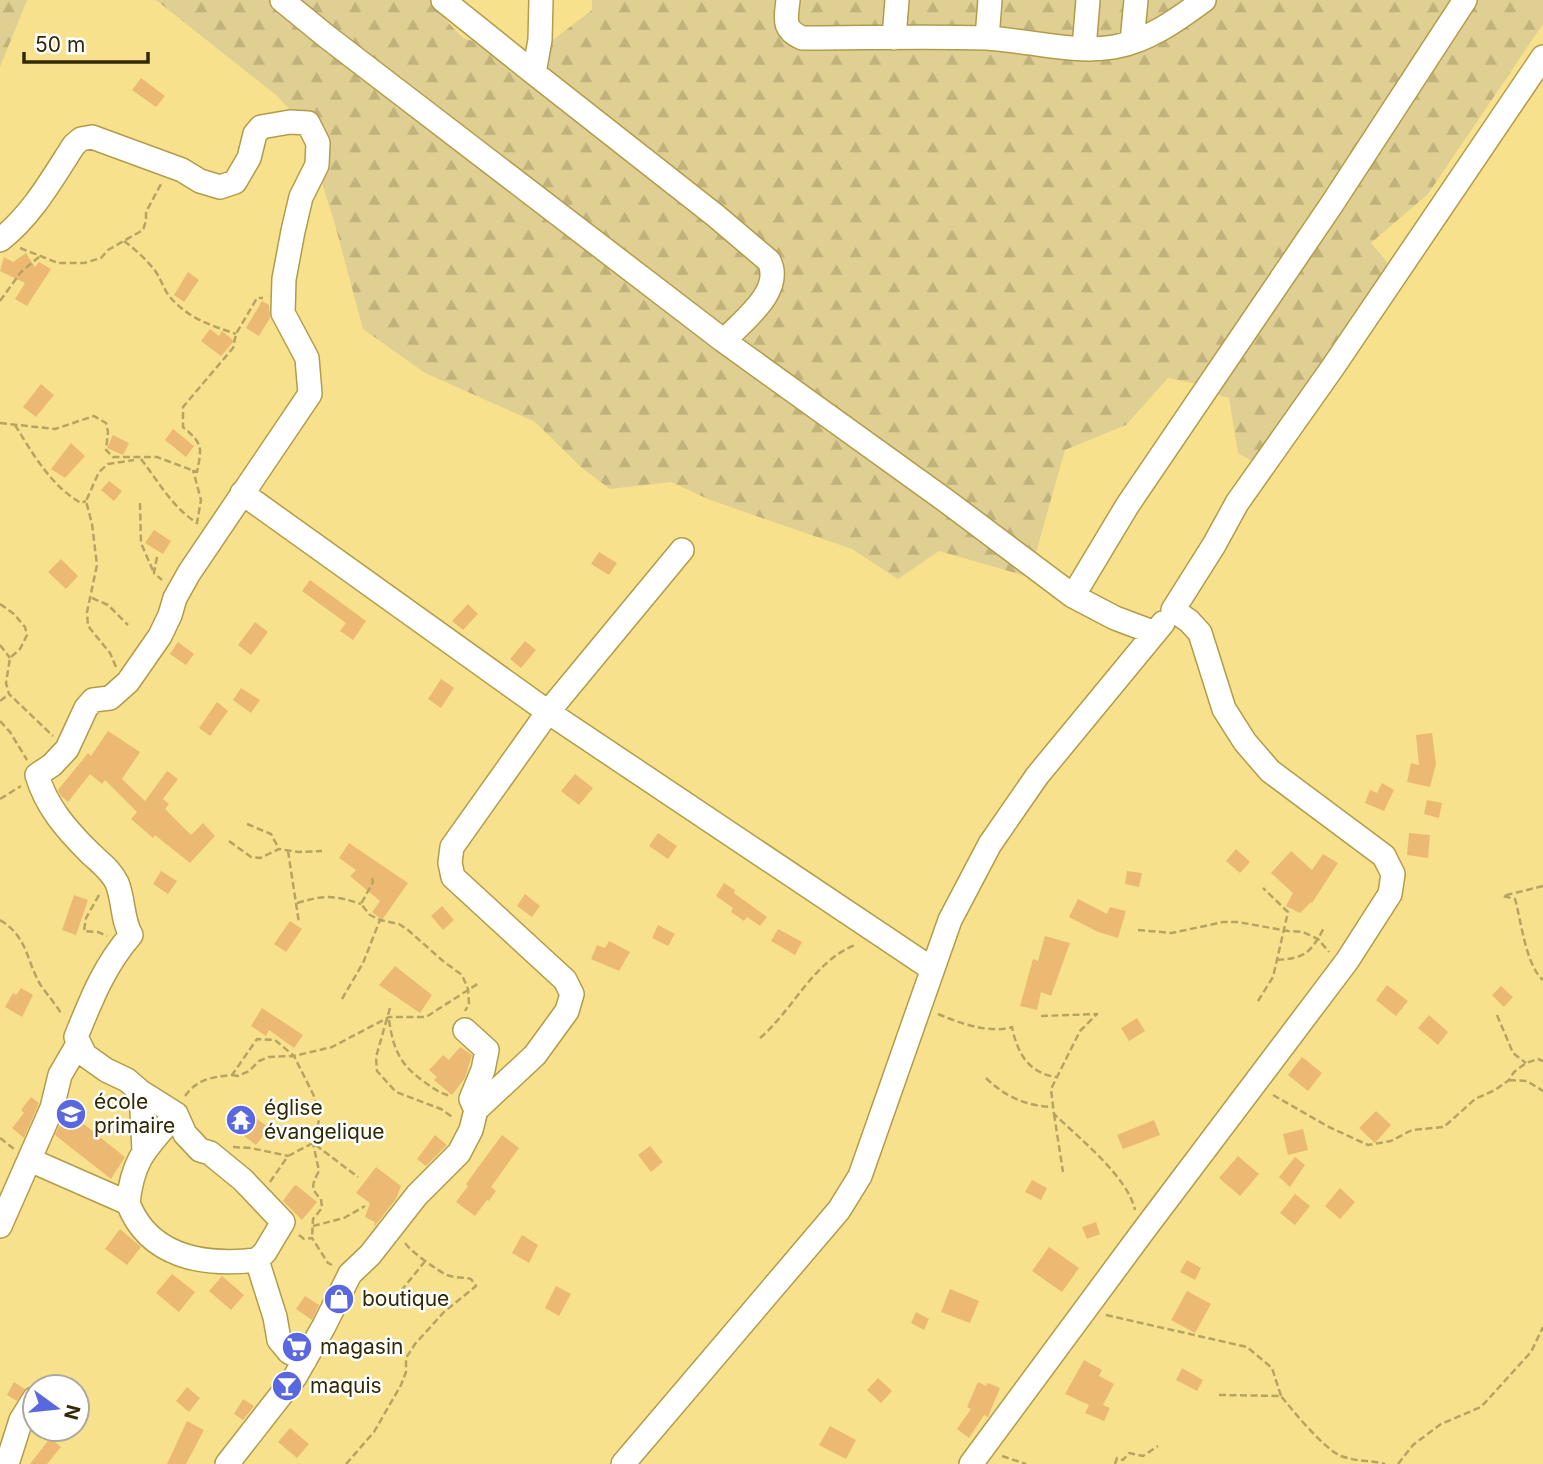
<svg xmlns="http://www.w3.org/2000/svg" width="1543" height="1464" viewBox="0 0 1543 1464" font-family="Inter,sans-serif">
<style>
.forest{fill:url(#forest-firs)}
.building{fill:#ecb973}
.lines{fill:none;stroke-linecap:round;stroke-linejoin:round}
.minor-casing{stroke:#b29c49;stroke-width:26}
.path{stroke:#b7a460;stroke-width:2.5;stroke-dasharray:7 3.5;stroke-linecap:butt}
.minor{stroke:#fff;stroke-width:23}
.labels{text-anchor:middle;stroke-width:5;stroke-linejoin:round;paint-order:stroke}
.poi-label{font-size:21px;fill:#322905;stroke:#fff;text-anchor:start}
</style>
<defs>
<pattern id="forest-firs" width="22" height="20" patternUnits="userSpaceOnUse" patternTransform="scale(1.75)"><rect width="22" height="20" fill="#e0cf92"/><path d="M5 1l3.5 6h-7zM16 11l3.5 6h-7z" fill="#c1b27c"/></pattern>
</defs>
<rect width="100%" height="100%" fill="#f8e18d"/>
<path class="forest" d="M0,0H27L0,67Z
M156,0H437L444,18L463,38L502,50H540L592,10V0H1543V24L1428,194L1371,243L1387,262L1381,291L1259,465L1238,453L1229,398L1221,396L1202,385L1168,378L1126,425L1065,450L1029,577L939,551L898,579L852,549L710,500L671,482L610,489L582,468L535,422L425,373L363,329L334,221L303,123L276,95Z"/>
<path class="building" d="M141,78L165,96L156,107L132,90Z
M26,253L35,267L39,262L51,269L27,306L15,299L25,283L0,271L4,257L13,262Z
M188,272L199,280L184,302L174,295Z
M262,301L269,305L270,318L259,336L246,328Z
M210,329L219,336L222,331L234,341L221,356L201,341Z
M41,384L54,395L36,417L23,407Z
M173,429L194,446L186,457L165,440Z
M113,435L129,443L123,455L107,448Z
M71,443L85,456L65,478L51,469Z
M109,481L122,491L114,501L101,490Z
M154,530L171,541L163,554L145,543Z
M599,552L617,563L609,575L591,564Z
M61,559L78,576L66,589L48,572Z
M310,580L366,621L353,640L340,631L346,623L302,591Z
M468,604L478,614L463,630L452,621Z
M255,622L268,632L251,655L238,645Z
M525,641L536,650L521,668L510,659Z
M178,642L194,654L186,665L170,654Z
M441,679L454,688L441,708L428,699Z
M241,688L260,700L251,713L233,700Z
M217,702L228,711L210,736L199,728Z
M108,731L140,752L122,779L145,801L167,771L178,779L163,799L169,804L165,809L191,835L203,823L215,836L190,863L155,835L153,838L131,819L137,812L105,780L102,784L90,774L68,802L61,796L58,790L88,753L91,756Z
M1432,733L1436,764L1430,787L1407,782L1411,763L1419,765L1416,735Z
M575,774L593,788L579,805L561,791Z
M1382,783L1394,790L1384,811L1365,803L1370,790L1377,793Z
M1427,800L1442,803L1439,818L1424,814Z
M658,833L677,846L668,859L649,846Z
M1409,833L1430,835L1428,858L1407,855Z
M349,843L408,883L382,920L372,912L380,901L350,876L356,870L339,858Z
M1236,849L1250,862L1240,873L1226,861Z
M1291,851L1312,870L1323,854L1338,863L1312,903L1311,902L1300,913L1286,906L1293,893L1271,873Z
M161,871L177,881L168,894L153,884Z
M1127,871L1142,873L1139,887L1125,884Z
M724,883L735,890L734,893L767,917L760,926L747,917L744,921L731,912L733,908L716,896Z
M525,894L540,906L532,917L517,906Z
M74,895L88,900L76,935L62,930Z
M1078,899L1107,914L1110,907L1126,911L1118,938L1098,932L1069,917Z
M442,906L454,920L443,930L431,916Z
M290,921L302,929L286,952L274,944Z
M658,925L675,934L668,946L652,938Z
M778,929L802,942L795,955L771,941Z
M1045,936L1070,943L1051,996L1041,992L1037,1010L1020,1006L1033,959L1038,961Z
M609,941L630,952L619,971L591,959L597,945L605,948Z
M395,966L432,995L420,1013L379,985Z
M1387,985L1408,1001L1396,1016L1376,1000Z
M1501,986L1513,997L1504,1007L1492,995Z
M21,988L33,995L22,1017L5,1007L13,993L16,995Z
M262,1008L303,1035L294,1048L269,1030L266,1036L251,1026Z
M1429,1015L1448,1032L1438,1045L1418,1028Z
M1137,1018L1145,1031L1129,1041L1121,1028Z
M460,1047L472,1055L465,1078L452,1095L434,1080L437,1077L429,1070L443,1055L449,1060Z
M1302,1057L1322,1073L1308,1091L1288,1075Z
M31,1097L39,1103L24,1138L12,1128L24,1113L21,1110Z
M1376,1111L1391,1125L1375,1143L1359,1128Z
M71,1114L125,1157L111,1179L55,1135L61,1122Z
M256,1118L269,1128L256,1145L244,1136Z
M1154,1120L1160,1135L1123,1149L1117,1135Z
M1303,1129L1308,1150L1288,1155L1283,1134Z
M435,1135L447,1145L426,1166L417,1159Z
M502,1135L519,1148L491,1187L496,1191L489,1201L487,1200L475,1216L456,1202L468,1186L466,1184Z
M650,1146L663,1162L651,1172L638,1155Z
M1238,1156L1259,1174L1240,1196L1219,1178Z
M1295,1157L1305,1165L1290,1187L1279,1177Z
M376,1167L401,1186L396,1199L374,1227L375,1222L365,1217L370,1203L356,1193Z
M1032,1180L1047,1188L1041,1200L1025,1192Z
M296,1185L317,1202L302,1220L283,1201L294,1186Z
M1340,1188L1355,1202L1340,1219L1325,1206Z
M1295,1194L1310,1206L1295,1225L1280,1213Z
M1096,1222L1100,1234L1087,1239L1082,1227Z
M120,1229L141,1247L127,1265L105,1249Z
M522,1235L538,1245L529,1263L512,1253Z
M1049,1247L1079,1268L1062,1292L1032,1271Z
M1187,1260L1201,1268L1195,1280L1180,1272Z
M172,1274L195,1292L179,1312L156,1293Z
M222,1276L244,1295L231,1310L209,1291Z
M556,1286L571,1294L559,1316L545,1308Z
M950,1289L979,1301L970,1323L941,1312Z
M1187,1291L1211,1304L1195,1333L1171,1320Z
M305,1296L319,1305L312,1320L296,1309Z
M916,1312L929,1319L924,1330L911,1323Z
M1084,1360L1102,1370L1099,1376L1114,1384L1103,1405L1110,1408L1104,1421L1085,1413L1089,1405L1065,1394Z
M1182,1368L1203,1380L1197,1391L1176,1380Z
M878,1378L892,1391L881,1403L867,1390Z
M14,1382L25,1389L17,1401L7,1395Z
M978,1382L986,1386L988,1383L1000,1388L988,1417L984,1415L969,1438L957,1429L971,1409L967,1407Z
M187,1387L200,1398L189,1412L176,1401Z
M243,1399L254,1406L243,1420L234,1414Z
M187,1421L204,1430L186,1464H167Z
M830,1426L856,1440L846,1459L819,1445Z
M290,1428L309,1444L297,1458L278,1442Z
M50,1438L61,1447L47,1464H30Z"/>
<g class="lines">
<g class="minor-casing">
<path id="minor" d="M282,0L326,36L724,341L945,500L1073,596L1115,618L1155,633
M443,0L534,73
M541,0L540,40L534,73L716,216L769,261C784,291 743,320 724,341
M788,0C786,19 782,29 802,38C863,38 925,36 986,38C1027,40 1073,54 1114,47C1148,41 1177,20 1204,0
M894,38L897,0
M987,38L990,0
M1132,42L1136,0
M1084,48L1088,0
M0,240C32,215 52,179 74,145L81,139L92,137L182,170L200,181L220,187L235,182L249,158L255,134L261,127L290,122L308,123L318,143L317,165L301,197L293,231L284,279L283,313L307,358L310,394L189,573L175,598L170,615L160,636L128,682L110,698L93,700L86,708L67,749L52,765L37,775C46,806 66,829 88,851C98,861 111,870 117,883C124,900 122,920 131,935C104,966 91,1000 76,1037L85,1055L106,1070L127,1080L141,1092L176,1114L185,1134L200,1150L210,1153L243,1180L283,1222L265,1252L257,1260C204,1266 149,1258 128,1203
M242,493L548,712L932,969
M1073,596L1127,506L1332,204L1465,0
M465,1030L487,1050L483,1070L471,1099L476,1110
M141,1092L144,1151
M30,1160L128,1203C133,1157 147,1148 176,1114
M0,1226L52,1108L60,1075L78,1044
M257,1260L275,1317L279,1340L289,1352L305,1360
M7,1464L21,1420L34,1399
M227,1464L295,1377L324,1326L350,1274L370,1255L417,1195L459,1153L471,1130L476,1110L535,1055L567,1011L572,994L565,980L453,877L450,863L452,847L548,712L682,550
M623,1464L839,1210L860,1176L950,920L990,844L1037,776L1163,623
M971,1464L1141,1234L1347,961L1390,894L1393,874L1384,856L1270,771L1245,742L1224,709L1200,633L1189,621L1173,610L1214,545L1237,503L1333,367L1543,57"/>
</g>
<path class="path" d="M124,241C136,250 147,260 156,272C161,280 164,289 169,296C189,319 208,324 236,334
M20,248L58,263H84L101,258L108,250L143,230L146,221V212L161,184
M0,301L21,272L39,257
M0,423L55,429L94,416L106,423L108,432L106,450L113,457H157L197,472C202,447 203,444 183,427V407L233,348L236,334L257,298H263
M15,425C33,454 51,486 81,503L86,501
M141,459C158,481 172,507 197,523L201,500L193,470
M140,503L141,543L154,573
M157,557L154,573L162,580
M92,598L108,605L128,625
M0,604L14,614L25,627L27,635L20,649L10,658L6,683L9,694L53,736
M0,645L10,658
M116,667L110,653L88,626L87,612L97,565L92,524L86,501L99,472L108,464L134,460
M0,701L9,694
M0,721L10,732L27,760
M0,799L21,786
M247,824L271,834L279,849
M229,841L251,857L260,858L279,849L298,852L322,851
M288,851L299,923
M372,878L373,882L361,904L370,915L380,920L399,924L408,930L443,961L462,975L468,989L469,1004L465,1011
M1543,886L1503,896L1515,899C1521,920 1526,966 1543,980
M99,895L86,918L84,931L98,932L107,936
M297,903C324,895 334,895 361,904
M0,920C28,937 26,960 40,984C47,995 56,1004 62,1015
M1138,930L1172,933L1223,922H1238L1288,931L1303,932L1318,939L1329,952
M1277,960C1306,958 1310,953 1324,928
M342,999L363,963L380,920
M1258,1001L1273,977L1288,912L1263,888
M390,1008L376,1057L377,1071L396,1092L441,1109L454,1118
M938,1014C959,1023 990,1034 1012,1027C1017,1052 1028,1073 1056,1077
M1497,1015L1513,1053L1526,1063
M1041,1016L1097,1014L1080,1031L1051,1089L1054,1114C1079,1138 1128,1177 1135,1210
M389,1020C393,1047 399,1064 422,1080C431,1087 439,1093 451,1096
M760,1038C794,1009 813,961 857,944
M232,1075L238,1076L249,1071L259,1061L269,1057L294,1056L332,1047L389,1017H426L479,983
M986,1078C1005,1097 1027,1106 1053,1107
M1509,1080L1527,1081L1543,1091
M1273,1095L1329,1127L1368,1145L1391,1141L1412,1130L1444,1127L1475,1099L1495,1090L1509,1080L1514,1072L1526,1063L1538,1059L1543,1061
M185,1096C197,1079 212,1077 232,1075L257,1039L275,1040L294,1056L313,1094L318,1107L319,1120L313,1143L319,1171C312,1184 310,1189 321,1199L322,1208L313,1219L312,1238
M1054,1114L1063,1172
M0,1138L14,1149
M233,1147L251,1148L288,1156
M270,1182L288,1156L313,1143L358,1177
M313,1226L344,1218L365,1206
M299,1235L304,1239L312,1238L328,1263L332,1265
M401,1291L426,1260
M1106,1315L1247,1347L1272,1368L1281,1396
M1219,1395L1281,1396C1293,1411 1324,1449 1341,1456C1357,1462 1370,1460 1385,1464
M1002,1456L1026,1464
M346,1464L374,1432L401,1385L406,1372V1358L415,1344L444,1312L476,1286L471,1279C463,1277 454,1278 447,1275C438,1271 410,1251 405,1243
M1115,1464L1117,1458L1123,1460L1129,1453L1143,1456L1158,1446
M1398,1464L1413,1445L1441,1424L1481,1407L1531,1352L1543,1327"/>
<use href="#minor" class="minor"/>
</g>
<defs>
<g id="school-disc" transform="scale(1.575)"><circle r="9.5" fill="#5a68df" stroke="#fff"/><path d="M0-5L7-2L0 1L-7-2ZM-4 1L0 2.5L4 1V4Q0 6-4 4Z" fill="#fff"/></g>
<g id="temple-disc" transform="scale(1.575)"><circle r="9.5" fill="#5a68df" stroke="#fff"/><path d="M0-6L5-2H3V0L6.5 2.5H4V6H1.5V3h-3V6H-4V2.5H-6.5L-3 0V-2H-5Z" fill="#fff"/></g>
<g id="shop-disc" transform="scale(1.575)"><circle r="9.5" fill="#5a68df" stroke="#fff"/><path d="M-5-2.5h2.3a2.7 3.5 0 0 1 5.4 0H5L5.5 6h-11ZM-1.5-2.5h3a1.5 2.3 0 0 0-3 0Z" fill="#fff"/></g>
<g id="supermarket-disc" transform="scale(1.575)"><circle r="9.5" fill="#5a68df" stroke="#fff"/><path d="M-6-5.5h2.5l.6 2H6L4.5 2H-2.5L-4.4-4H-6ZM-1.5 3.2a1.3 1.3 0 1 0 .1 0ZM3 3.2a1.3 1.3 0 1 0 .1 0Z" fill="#fff"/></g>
<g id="bar-disc" transform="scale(1.575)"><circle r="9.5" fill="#5a68df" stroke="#fff"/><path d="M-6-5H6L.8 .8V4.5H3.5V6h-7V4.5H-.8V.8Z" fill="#fff"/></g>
</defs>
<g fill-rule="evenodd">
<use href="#school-disc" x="71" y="1114"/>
<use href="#temple-disc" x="241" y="1120"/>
<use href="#shop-disc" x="339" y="1299"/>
<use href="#supermarket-disc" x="297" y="1347"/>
<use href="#bar-disc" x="287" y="1386"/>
</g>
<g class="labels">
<g class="poi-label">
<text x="94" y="1109">école<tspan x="94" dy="24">primaire</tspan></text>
<text x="264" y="1115">église<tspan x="264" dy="24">évangelique</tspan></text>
<text x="362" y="1306">boutique</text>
<text x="320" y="1354">magasin</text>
<text x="310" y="1393">maquis</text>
</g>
</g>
<g transform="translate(56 1408) rotate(105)"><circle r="33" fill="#ffffff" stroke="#ada99b" stroke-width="2"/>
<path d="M0-5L12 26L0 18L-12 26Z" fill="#5a68df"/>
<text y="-10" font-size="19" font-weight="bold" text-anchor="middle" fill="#322905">N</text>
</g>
<path d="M24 52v10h124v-10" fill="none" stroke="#322905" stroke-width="3.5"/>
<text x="35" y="52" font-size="21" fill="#322905" stroke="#ffffff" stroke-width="5" paint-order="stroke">50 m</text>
</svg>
